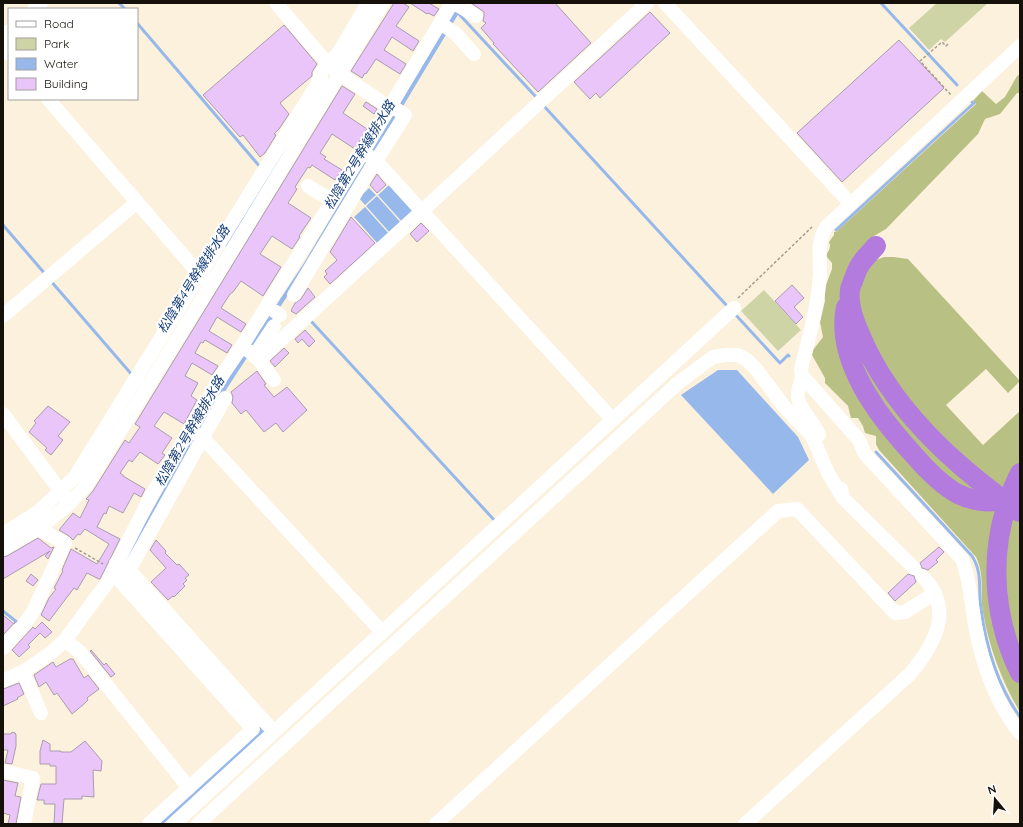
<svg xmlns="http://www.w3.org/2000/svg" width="1023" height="827" viewBox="0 0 1023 827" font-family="Quicksand,'Noto Sans JP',sans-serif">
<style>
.green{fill:#ced4a6}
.forest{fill:#b9c083}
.water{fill:#97b8eb}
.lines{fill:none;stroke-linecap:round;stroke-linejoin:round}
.stream{stroke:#97b8eb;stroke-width:3}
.building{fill:#eac5fa;stroke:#a89cae}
.path{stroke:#a59c8d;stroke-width:1.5;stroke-dasharray:3 2;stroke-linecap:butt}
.minor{stroke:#fff;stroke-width:14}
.highway{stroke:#b27bdd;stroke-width:20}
.labels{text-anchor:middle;stroke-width:4;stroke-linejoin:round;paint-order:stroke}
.water-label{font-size:13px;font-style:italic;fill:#153d78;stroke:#fff}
</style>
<rect width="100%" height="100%" fill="#fcf1dd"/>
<path class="green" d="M937,3H988L945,42L941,39L929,50L909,28Z
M764,290L801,330L778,351L741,311Z"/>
<path class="forest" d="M1019,75L1020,93H1017L1000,114L985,119L978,134L886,229L874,236L854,263L839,331L914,463L1000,506L1010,661L1020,683V712C1002,682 989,647 983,612C980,592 985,576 976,557L879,450L876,444V436L865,433L863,426L858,418H851L848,406L825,383V378L812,355L813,350L823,337L820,322L825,301L824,290L832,269V263L826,256C828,251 832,248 829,242L834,235V232H836L976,104L973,101L982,91L996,104L1005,97L1017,76Z
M884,257H894L908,259L1020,381L1008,393L986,369L946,405L983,445L1020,411V462L1003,493L911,408L862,323L858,290L862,277L876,260Z
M851,327L988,495L972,493L932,467L867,381Z
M1009,510L1020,518V658L1004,602Z"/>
<path class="water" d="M459,3H465L307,266L220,399L124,572L266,730L163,824H156L258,730L117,573L215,398L304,263Z
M389,185L414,213L403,223L378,195Z
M369,188L376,195L365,205L359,198L362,192L364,193Z
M377,196L402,224L391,234L366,206Z
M365,207L390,235L379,245L354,217Z
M718,370H737L798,437L809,460L773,494L681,395Z"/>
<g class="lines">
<path class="stream" d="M119,3L125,9
M881,3L957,85
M458,13L537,98
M137,23L261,168
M543,105L728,307
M3,225L46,275
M836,230L974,103L972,102
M226,245L285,150
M50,280L133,376
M734,313L780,363L788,355L789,356
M310,320L496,522
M876,452L972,556C983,573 978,590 981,609C986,646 998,686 1020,717
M3,611L18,623"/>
</g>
<path class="building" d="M394,3H403L409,7L396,26L419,41L413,51L392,37L384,50L406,64L400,74L376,59L366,74L365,73L362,78L351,71Z
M410,3H429L439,9L434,16L428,13L427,14Z
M471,3H555L591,43L538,92L493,44L494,43L481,28L486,23L483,21L484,16V12Z
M650,12L670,33L600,98L596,93L590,99L574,82Z
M284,25L317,64L312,72V76L280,103L289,114L279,129L274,134L276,135L265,153L260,157L243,135L240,137L203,95Z
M899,40L944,88L842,182L797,133Z
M342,86L355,94L343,113L367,129L355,149L332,134L320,153L326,157L324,159L342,170L335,180L312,165L310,168L308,167L295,187L297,189L288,203L311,218L299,236L300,237L292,249L272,236L260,254L281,267L263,296L241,281L233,292L230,294L221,308L246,324L241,332L217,317L209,331L232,345L227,353L205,340L203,343L201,342L195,353L218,366L212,375L192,363L185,376L198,383L191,396L197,400L184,424L164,412L154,426L172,438L162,453L165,455L158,464L140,452L132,462L129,460L120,473L123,475V476L145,489L141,497L134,493L123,513L109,506L106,514L104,513L97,527L120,539L100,579H99L87,573L77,590L74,588L49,621L41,615L49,598L56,589L54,588L63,571L62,570L71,549L97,564L109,544L85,529L80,535L78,534L73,540L69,536L59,530L73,513L80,518L89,500L86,499L87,498L93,491L125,440L129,443L140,427L135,424Z
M366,102L377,109L374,114L363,106Z
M377,174L386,185L377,193L370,185Z
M351,217L375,243L330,284L324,277L327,274L325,271L337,260L330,252Z
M421,223L429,231L417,242L410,234Z
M792,285L804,298L794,307L803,317L796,324L775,301Z
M308,288L315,297L296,314L291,311L295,303L301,299Z
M305,330L315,341L309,347L302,339L298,343L295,339Z
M284,348L289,353L275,367L270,361Z
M257,371L266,384L264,385L274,397L287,387L307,410L283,432L276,423L264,432L246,410L241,414L232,403L233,397L231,392Z
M48,406L70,422L58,436L63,440L51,455L45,450L47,448L29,432L36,423L34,421Z
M38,538L51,548L54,547L48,559L45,556L50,551L3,579V557L7,556Z
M156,540L166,551L165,553L177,565L179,564L189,575L185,578L187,580L183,584L185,586L174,597L173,596L168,600L151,582L166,568L150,550Z
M939,547L944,552L936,560L938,562L928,570L922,568L920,563Z
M31,574L38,580L33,586L26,581Z
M908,574L914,576L916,582L895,601L888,593Z
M3,615L14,624L15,622L3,635Z
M42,622L52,632L45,638L40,633L28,645L30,647L19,657L12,650L33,627L35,629Z
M91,650L104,665L106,663L115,674L111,677L90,651Z
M70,659H73L84,678L88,675L99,689L87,698L88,700L84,704L72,714L57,693L54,695L46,682L39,687L34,675L53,662L56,667Z
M19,683L24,694L17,698L18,699L3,706V689Z
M12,732L15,733L16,735V746L12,764L5,763L8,750H3V734H11Z
M43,740L50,744V751H61V752H71L85,741L102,761L101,771L93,770L94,797L82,796V799H64L62,824H54L55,804H44V800H37L41,784H56V766H50V764H40V751Z
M3,780L18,783L15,796L21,797L16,824H8L10,815L3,813Z"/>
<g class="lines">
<path class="path" d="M948,44L946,46L942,42L920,61L951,95
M738,298L812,227
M75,548L103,564"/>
<path class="minor" d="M276,3L328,64L343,76L389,107
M454,3L476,16
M665,3L850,203
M34,9L41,3
M440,23L455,33L474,54
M3,36L9,31
M1020,46L826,227C816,244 821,256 820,275C818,306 809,338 801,369L802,376L806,380L859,440L865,454L962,559C971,582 971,606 976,630C982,664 998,707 1020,733
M3,47L9,54
M48,99L200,275L207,280
M363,152L376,161L613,420
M376,161L405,115L390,105
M308,186L332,201
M294,295L375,161
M267,306L280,315
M3,316L137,202
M242,346L254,355L259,360L422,211L647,3
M254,356L274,326
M259,360L274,380
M802,376C801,382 797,392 798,398C801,412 814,422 819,435
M3,414L65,497
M190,430L203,438L382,632
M841,489L843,498L914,568
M3,534L38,512L75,477L321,78L320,74L339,52L368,3
M3,549L41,527L70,503L86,486L212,283L383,3
M116,563L129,570L274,732
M129,570L225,398
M112,572L253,729L149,824
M65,640L81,653L189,788
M3,648L21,628L32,614L65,543L39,529
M23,672L41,713
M3,681L26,670L52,652L65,640L107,583L151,496L219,380L242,346L363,152L452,3
M3,771L33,778L24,824
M174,824L734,308
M198,824L678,383L713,357L725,355H738L747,360L756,369L786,409L812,436L828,473L843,498
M436,824L778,511L797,509L895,613L905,612L935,593
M745,824L910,674C935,644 955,609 922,576"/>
<path class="highway" d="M876,246C871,252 864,258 860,265C857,269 855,276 853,281C852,284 850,287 850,290C848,304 854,321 860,334C891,409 955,466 1020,512
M846,307C835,361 879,417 913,454C926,469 941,485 958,494C974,502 992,503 1009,499
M1020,473C988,536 989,609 1020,673"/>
</g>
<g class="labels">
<g class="water-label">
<text transform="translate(359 155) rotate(-59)" y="5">松陰第2号幹線排水路</text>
<text transform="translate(193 279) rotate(-58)" y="5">松陰第4号幹線排水路</text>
<text transform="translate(189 431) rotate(-60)" y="5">松陰第2号幹線排水路</text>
</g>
</g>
<rect width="1023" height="827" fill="none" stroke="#15110a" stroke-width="8"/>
<rect x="8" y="8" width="130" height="92" fill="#ffffff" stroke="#a1a09d"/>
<rect x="16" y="21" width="20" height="6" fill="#ffffff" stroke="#a1a09d"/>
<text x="44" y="28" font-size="12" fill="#15110a">Road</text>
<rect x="16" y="38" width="20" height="12" fill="#ced4a6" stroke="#a1a09d"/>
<text x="44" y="48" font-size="12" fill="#15110a">Park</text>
<rect x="16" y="58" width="20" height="12" fill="#97b8eb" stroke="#a1a09d"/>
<text x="44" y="68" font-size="12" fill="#15110a">Water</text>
<rect x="16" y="78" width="20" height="12" fill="#eac5fa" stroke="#a1a09d"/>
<text x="44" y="88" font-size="12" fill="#15110a">Building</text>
<g transform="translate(995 799) rotate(342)" stroke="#ffffff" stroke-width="3" paint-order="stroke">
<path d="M0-3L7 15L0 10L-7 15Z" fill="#15110a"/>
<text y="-6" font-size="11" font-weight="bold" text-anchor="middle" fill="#15110a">N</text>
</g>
</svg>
